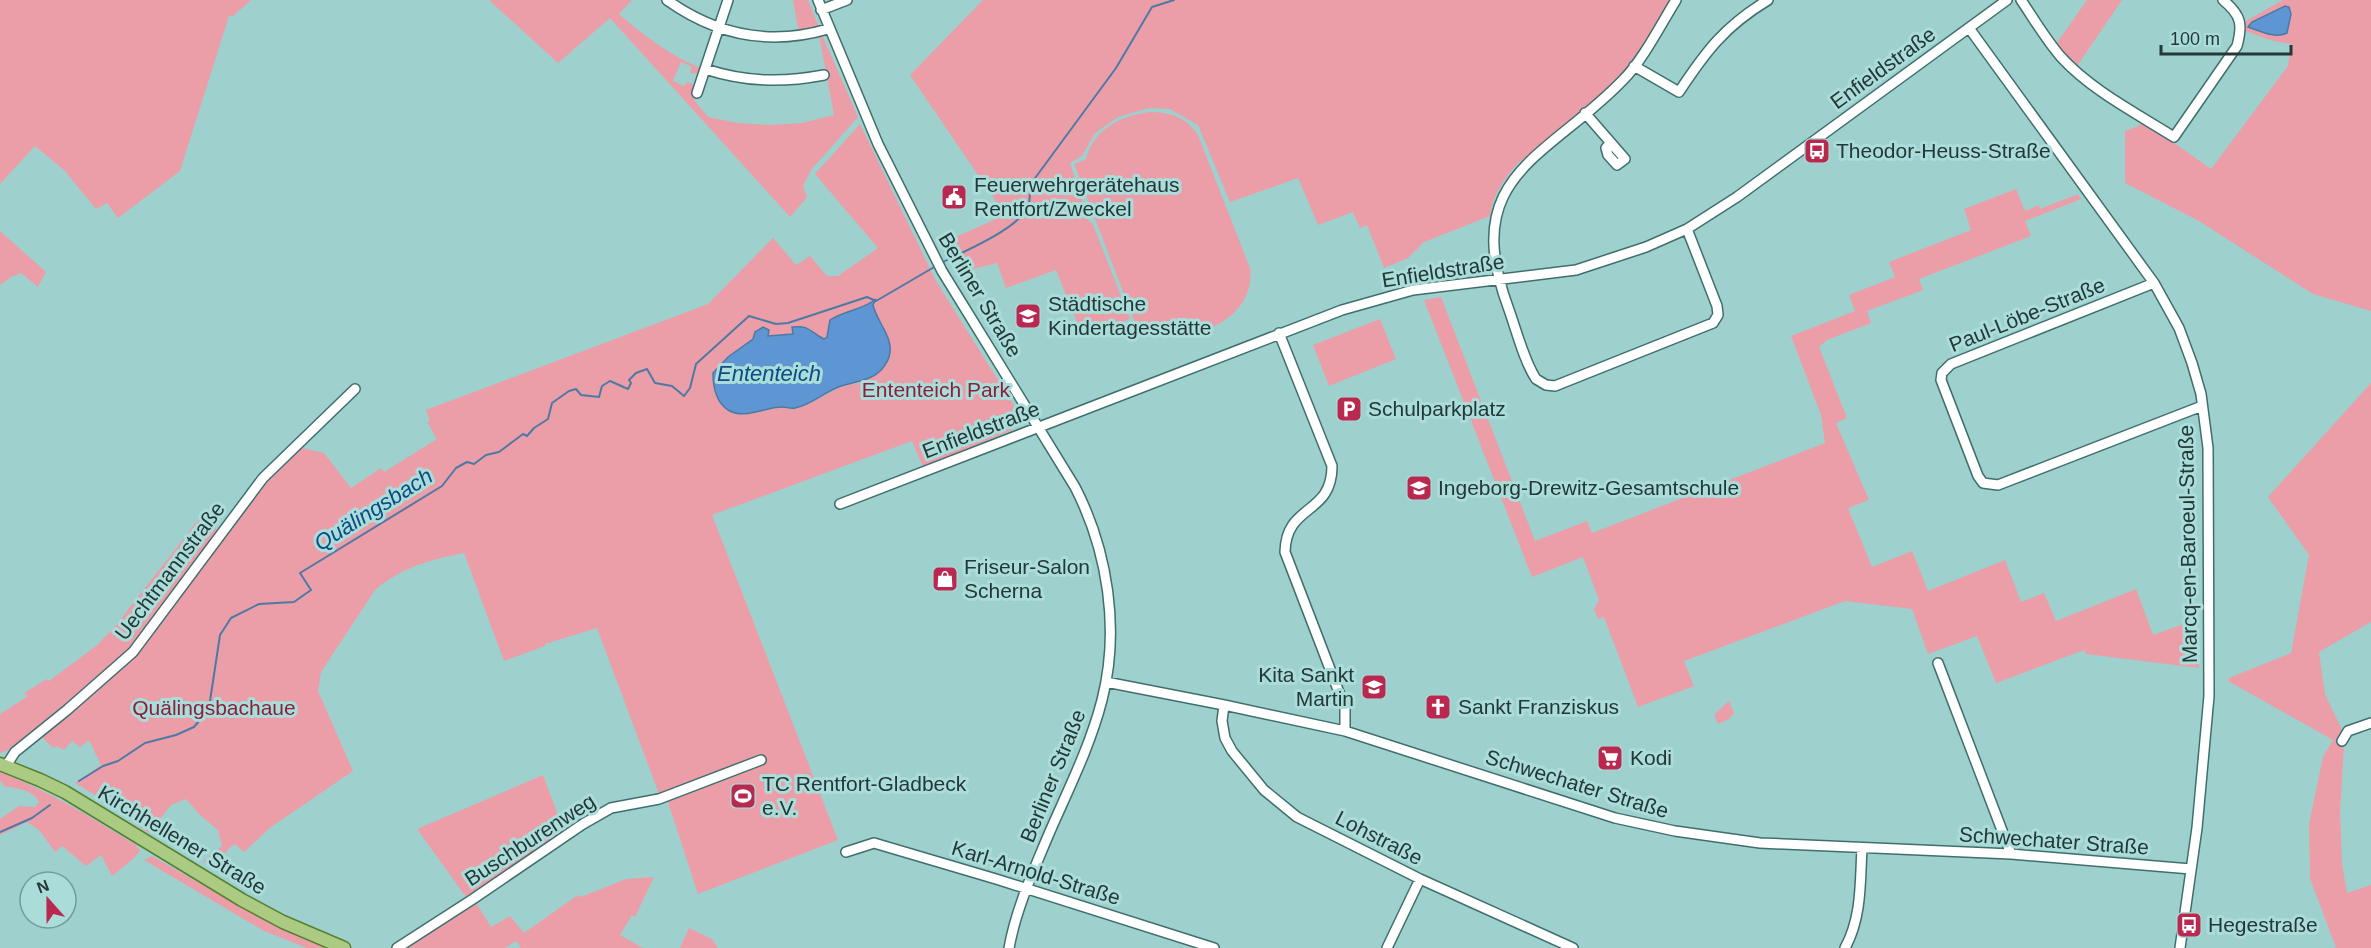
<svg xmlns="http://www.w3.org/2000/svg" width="2371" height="948" viewBox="0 0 2371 948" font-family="Helvetica,sans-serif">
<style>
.green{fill:#ec9ea8;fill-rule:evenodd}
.water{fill:#5d96d3;stroke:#4c7aa4;stroke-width:1.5}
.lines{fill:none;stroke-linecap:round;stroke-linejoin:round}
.stream{stroke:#4c7aa4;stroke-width:2}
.minor-casing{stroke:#3f6f6d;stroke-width:12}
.major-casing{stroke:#568130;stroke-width:15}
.minor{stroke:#fff;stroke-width:9}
.major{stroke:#aacb81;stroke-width:12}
.labels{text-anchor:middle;stroke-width:6;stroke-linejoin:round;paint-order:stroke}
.street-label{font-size:21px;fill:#243837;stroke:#aaddda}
.poi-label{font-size:21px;fill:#243837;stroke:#aaddda;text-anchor:start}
.park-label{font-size:21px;fill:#89213b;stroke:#aaddda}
.water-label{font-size:22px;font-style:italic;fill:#0c4b84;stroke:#aaddda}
</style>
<rect width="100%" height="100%" fill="#9ed0cd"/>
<path class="green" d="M0,0H251L233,16H229L180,171L118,218L107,203L96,209L65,171L35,146L0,184Z
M489,0H632L619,14C644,36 670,55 700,68L699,72L692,74L690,72L692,67L681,62L673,81L684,86L687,82L691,83L694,87L692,95L695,96L694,100L708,117L738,123L770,125L802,123L834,115L819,35H822L858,117L811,170L803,186L807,197L790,217L610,18L558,63Z
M793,0H808L820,30L799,34Z
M983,0H1674L1637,57L1614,85L1517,164C1504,179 1492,196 1490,216L1424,242L1408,258L1384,268L1367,225L1360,228L1353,212L1318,225L1298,178L1230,202L1198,125L1170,109L1149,108L1118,117L1095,133L1082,156L1070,163L1090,223L1092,222L1130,319L1098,332L1095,326L1081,332L1056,270L1006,288L997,263L969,270L958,276L940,244L1005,215L910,75Z
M2087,0H2122L2077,66L2056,44Z
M2283,0H2371V311L2313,294L2199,221L2125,183V131L2139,126L2143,121L2211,169L2288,66L2291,44L2273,41L2245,31L2244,22ZM2285,6L2291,14L2287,33C2276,39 2260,31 2248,27L2252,22Z
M1150,112C1171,112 1187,118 1198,135L1250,268C1257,318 1190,350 1150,324L1137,328L1074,164L1086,159C1093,129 1122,115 1150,112Z
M860,124L936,281L1018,412C1019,421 1017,428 1008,432L923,467L912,441L712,515L838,840L698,894L665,793L659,794L597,628L545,644V646L504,661L464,553C430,560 402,567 375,590L321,672L318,691L353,771L271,827L244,852L235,844C224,851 222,857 223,870L203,861L222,846L218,830L199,814L186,799L171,805L149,833L130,820L132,817L75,783L101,765L89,740L80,747L72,741L64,750L57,746L53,748L40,735L136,654L257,491L300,444L306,449L324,453L351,488L381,468L384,472L437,439L427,422L430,421L426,410L708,304L773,238L796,265L810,256L827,276H838L878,248L815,174ZM876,301L873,305L875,315L887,334L879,372L858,383L842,386L820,398L795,409L784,406L748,414L728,357L769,330L768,337L789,335L810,328L814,334L824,339L827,337L830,320C844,310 862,310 876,301Z
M2016,189L2025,211L2039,205L2040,209L2078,194L2081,199L2025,221L2031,236L1919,279L1923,290L1867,311L1871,323L1827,340L1819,347L1847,418L1836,423L1869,500L1848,508L1872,567L1912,551L1928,591L2005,560L2021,602L2044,593L2056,621L2136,589L2153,635L2198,619L2199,668L2086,654L2084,650L1996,683L1977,636L1928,654L1912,609L1845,601L1684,661L1694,686L1638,707L1604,617L1598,619L1594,609L1599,600L1583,557L1532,577L1424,300L1441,297L1535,541L1587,521L1592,533L1825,443L1821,415L1791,336L1855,311L1849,295L1895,277L1889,262L1971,230L1964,209Z
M0,231L46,272L38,287L21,273L11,277L0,285Z
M1380,319L1396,359L1329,386L1313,345Z
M2371,383V622L2319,652L2325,694L2342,730L2353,733L2344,746L2340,812L2342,864L2347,893L2371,885V948H2336L2310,878L2309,824L2323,757L2333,740L2228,681L2229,678L2291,653L2309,555L2268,497Z
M206,510L216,527L217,535L131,650L17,747L0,753V714L28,696L24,693L47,679L49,681L96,646L112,630Z
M1729,701L1734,713L1729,719L1718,724L1714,715Z
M0,772C49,791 92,818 136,845L140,851L133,859L112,876L101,855L86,866L62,846L55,852L39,830L27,822L0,835V819L19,806L35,807L39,802C34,790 16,788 4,786L0,780Z
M543,775L564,831L518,864L466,897L417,829Z
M152,856L242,908L325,948H307L264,931L144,860Z
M654,877L635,917L632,915L620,935L643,948H521L516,941L505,948H405L475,901L491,927L510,916L524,933L578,895L581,897L626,879Z
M689,928L712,939L718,948H680Z"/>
<path class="water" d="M2285,6L2289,7L2291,14L2287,33C2275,39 2260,31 2248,27L2252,22Z
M876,299L873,305C877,323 895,338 889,357C888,361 883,369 879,372C869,381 853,382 841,386C826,391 811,405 795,408C791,409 786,407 782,407C764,407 745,420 728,410C716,402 713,387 713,373L728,357L753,339L755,332L763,327L769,330L768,336L793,334L792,327C811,325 809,332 824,339L827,337L830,320C845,310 863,310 876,299Z"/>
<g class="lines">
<path class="stream" d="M941,263C962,252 1022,228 1029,204C1030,198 1030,191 1030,185L1116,68L1152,7L1174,0
M79,781L103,766L118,761L145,743L176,735L194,727L204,715L210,701L220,635L231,618L259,604L294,602L311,590L300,573L442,486L456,468L467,462L474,464L486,455L499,452L523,434L527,436L534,428L548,419L552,403L569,391L576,389L581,395L599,397L602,386L610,381L628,389L631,383L629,380L636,373L647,369L655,383L672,386L684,396L690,388L696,364L749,316L776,324L788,323L867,297L876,301L936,266
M0,832L32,818L50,805"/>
<g class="minor-casing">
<path id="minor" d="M667,0C716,35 770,46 828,29
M818,0L878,144L942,271L1075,487C1108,551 1120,630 1102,700C1090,747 1067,792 1048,836C1033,872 1016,909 1009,948
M1676,0C1661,24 1643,60 1623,80C1547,159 1459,174 1508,307C1516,329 1524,361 1536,379L1546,385L1555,386L1713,323L1718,315L1717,306L1687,229
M2021,0C2034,19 2046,40 2061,57C2091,90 2136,113 2174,137L2237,46C2243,24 2241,15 2223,0
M821,10L847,0
M1969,28L2154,283L2179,328L2192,363L2201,394L2208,448L2209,696L2197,828L2180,948
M1634,66L1679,92C1706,51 1725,26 1768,0
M705,69C745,82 782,83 824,75
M697,93L728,0
M1585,113L1625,159L1617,165L1608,155L1606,148L1610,143
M2154,283L1951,364L1942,373L1941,380L1978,476L1983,483L1998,485L2202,406
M1279,333L1332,466C1332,516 1286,503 1285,552L1345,708V731
M840,504L1342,310L1413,290L1576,270L1646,247L1687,229L1737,197L2007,0
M1938,663L2011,854
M1106,682L1224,705L1345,731L1615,818L1675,831L1760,843L2011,854L2191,869
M1224,705L1222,721L1225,738L1232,751L1264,790L1297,817L1420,879L1573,948
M2342,741L2348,731L2371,723
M6,766L15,752L67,710L133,652L263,478L355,389
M846,852L874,843L996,879L1214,948
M397,948L473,899L583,824L611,808L659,799L761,760
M1387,948L1420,879
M1845,948C1862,917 1860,882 1862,848"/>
</g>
<g class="major-casing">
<path id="major" d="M0,764L40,780L65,792L242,900L283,922L344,948"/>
</g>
<use href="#minor" class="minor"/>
<use href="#major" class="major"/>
</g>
<defs>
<g id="bus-square" transform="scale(1.35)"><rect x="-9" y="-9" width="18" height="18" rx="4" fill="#b9284f" stroke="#aaddda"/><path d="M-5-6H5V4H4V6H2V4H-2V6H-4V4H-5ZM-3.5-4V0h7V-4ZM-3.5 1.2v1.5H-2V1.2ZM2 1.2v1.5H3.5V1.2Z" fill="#fff"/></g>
<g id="civic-square" transform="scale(1.35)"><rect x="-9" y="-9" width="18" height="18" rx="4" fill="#b9284f" stroke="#aaddda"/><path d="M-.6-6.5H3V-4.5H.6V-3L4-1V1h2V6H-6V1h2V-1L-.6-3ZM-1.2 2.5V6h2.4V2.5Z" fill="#fff"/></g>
<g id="school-square" transform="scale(1.35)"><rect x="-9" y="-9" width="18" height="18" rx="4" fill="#b9284f" stroke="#aaddda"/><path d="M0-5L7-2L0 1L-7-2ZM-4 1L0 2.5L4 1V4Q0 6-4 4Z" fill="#fff"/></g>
<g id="parking-square" transform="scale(1.35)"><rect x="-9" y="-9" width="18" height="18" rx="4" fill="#b9284f" stroke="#aaddda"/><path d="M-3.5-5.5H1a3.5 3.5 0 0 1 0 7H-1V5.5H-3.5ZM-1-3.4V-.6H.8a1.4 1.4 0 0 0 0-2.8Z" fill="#fff"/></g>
<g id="shop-square" transform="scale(1.35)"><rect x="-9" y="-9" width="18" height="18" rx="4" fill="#b9284f" stroke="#aaddda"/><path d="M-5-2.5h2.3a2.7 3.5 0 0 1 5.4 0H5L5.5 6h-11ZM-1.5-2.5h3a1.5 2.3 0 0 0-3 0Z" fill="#fff"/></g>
<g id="church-square" transform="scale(1.35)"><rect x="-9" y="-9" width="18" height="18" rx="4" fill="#b9284f" stroke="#aaddda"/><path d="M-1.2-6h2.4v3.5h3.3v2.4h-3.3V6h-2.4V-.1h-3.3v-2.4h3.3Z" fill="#fff"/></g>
<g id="supermarket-square" transform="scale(1.35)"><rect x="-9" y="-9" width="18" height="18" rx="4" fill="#b9284f" stroke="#aaddda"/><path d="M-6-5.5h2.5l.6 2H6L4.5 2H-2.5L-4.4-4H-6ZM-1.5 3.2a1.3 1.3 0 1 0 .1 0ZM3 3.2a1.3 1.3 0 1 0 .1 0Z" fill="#fff"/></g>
<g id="stadium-square" transform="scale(1.35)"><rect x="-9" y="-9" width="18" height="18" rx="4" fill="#b9284f" stroke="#aaddda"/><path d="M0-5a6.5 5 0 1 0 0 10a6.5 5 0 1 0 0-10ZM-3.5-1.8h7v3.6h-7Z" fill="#fff"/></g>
</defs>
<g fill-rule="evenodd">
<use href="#bus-square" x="1817" y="151"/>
<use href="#civic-square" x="954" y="197"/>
<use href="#school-square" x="1028" y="316"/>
<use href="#parking-square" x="1349" y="409"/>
<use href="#school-square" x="1419" y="488"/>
<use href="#shop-square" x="945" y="579"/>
<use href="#school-square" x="1374" y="687"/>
<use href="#church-square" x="1438" y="707"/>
<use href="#supermarket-square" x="1610" y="758"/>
<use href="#stadium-square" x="743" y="796"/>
<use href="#bus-square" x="2189" y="925"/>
</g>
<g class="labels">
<g class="street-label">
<text transform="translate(1883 68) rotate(-36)" y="7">Enfieldstraße</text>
<text transform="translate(1443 271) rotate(-9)" y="7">Enfieldstraße</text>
<text transform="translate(980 295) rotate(59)" y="7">Berliner Straße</text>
<text transform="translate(2027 315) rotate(-22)" y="7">Paul-Löbe-Straße</text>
<text transform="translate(981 430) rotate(-21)" y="7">Enfieldstraße</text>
<text transform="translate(2188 544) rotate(-91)" y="7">Marcq-en-Baroeul-Straße</text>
<text transform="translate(170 571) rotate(-53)" y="7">Uechtmannstraße</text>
<text transform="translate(1053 776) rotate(-68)" y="7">Berliner Straße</text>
<text transform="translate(1577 784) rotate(17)" y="7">Schwechater Straße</text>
<text transform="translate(1379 838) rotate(27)" y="7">Lohstraße</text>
<text transform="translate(182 840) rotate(31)" y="7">Kirchhellener Straße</text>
<text transform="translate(530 840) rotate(-33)" y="7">Buschburenweg</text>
<text transform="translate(2054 841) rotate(4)" y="7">Schwechater Straße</text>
<text transform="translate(1036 873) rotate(17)" y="7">Karl-Arnold-Straße</text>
</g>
<g class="poi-label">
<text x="1836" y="158">Theodor-Heuss-Straße</text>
<text x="974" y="192">Feuerwehrgerätehaus<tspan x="974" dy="24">Rentfort/Zweckel</tspan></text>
<text x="1048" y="311">Städtische<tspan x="1048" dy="24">Kindertagesstätte</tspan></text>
<text x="1368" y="416">Schulparkplatz</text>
<text x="1438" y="495">Ingeborg-Drewitz-Gesamtschule</text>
<text x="964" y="574">Friseur-Salon<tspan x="964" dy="24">Scherna</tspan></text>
<text x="1354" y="682" text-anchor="end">Kita Sankt<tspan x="1354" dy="24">Martin</tspan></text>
<text x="1458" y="714">Sankt Franziskus</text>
<text x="1630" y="765">Kodi</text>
<text x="762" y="791">TC Rentfort-Gladbeck<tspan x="762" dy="24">e.V.</tspan></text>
<text x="2208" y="932">Hegestraße</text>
</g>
<g class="park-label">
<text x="936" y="397">Ententeich Park</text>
<text x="214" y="715">Quälingsbachaue</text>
</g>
<g class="water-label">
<text x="769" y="381">Ententeich</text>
<text transform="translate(373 509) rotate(-32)" y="8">Quälingsbach</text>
</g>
</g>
<g transform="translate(48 900) rotate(339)"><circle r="28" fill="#aaddda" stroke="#749b99" stroke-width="1.5"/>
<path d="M0-4.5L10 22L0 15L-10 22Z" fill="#b9284f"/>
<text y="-9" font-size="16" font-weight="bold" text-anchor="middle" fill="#243837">N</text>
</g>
<path d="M2161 45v9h130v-9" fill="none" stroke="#243837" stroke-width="3"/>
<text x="2170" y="45" font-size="18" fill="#243837" stroke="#aaddda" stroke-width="4.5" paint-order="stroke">100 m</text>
</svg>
